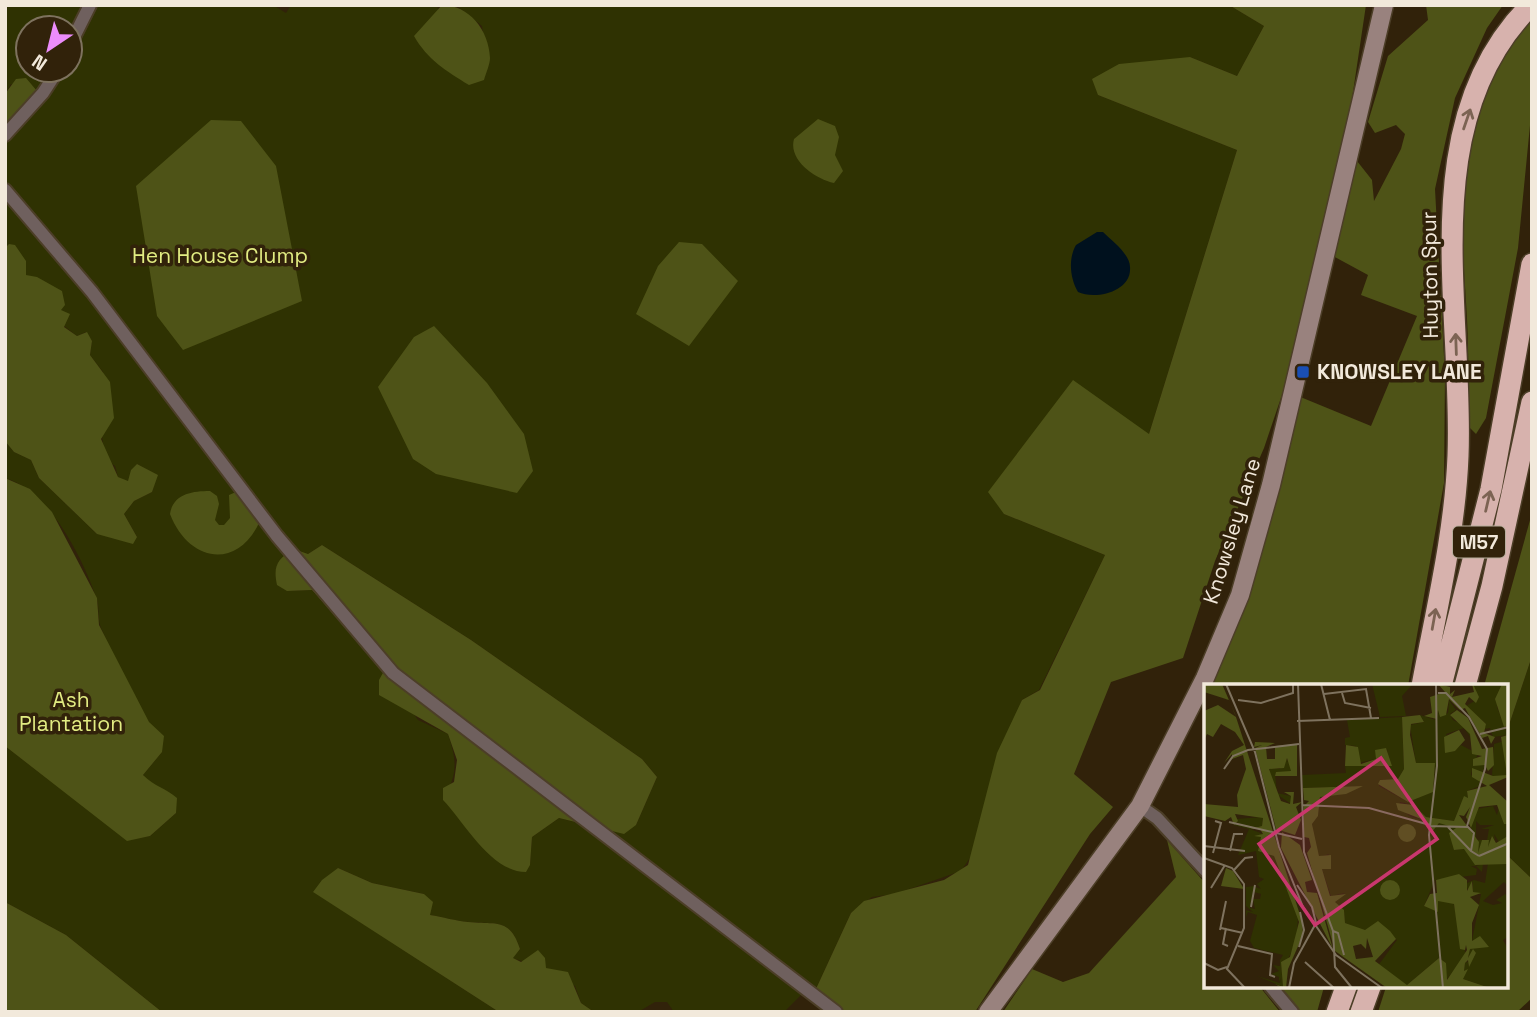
<svg xmlns="http://www.w3.org/2000/svg" width="1537" height="1017" viewBox="0 0 1537 1017" font-family="'Space Grotesk',sans-serif">
<style>
.green{fill:#2f3202}
.forest{fill:#4e5317}
.water{fill:#00111e}
.lines{fill:none;stroke-linecap:round;stroke-linejoin:round}
.street-casing{stroke:#4c3e27;stroke-width:16}
.secondary-casing{stroke:#4c3e27;stroke-width:21}
.highway-casing{stroke:#4c3e27;stroke-width:24}
.street{stroke:#6f605e;stroke-width:12}
.secondary{stroke:#99827e;stroke-width:18}
.highway{stroke:#d7b2ad;stroke-width:21}
.oneway{stroke:#7c6353}
.transit-dot{fill:#1a4fb4;stroke:#31220a;stroke-width:2.5}
.labels{text-anchor:middle;stroke-width:7;stroke-linejoin:round;paint-order:stroke}
.shield{fill:#31220a;stroke:#b8ad9c;stroke-width:2}
.shield-label{font-size:19px;font-weight:bold;fill:#f2e9db}
.park-label{font-size:21px;fill:#e2ec82;stroke:#31220a}
.street-label{font-size:21px;fill:#f2e9db;stroke:#31220a}
.poi-label{font-size:21px;font-weight:bold;fill:#f2e9db;stroke:#31220a;text-anchor:start}
.inset-road{fill:none;stroke:#7e725e;stroke-width:2}
.view{fill:#c9376e;fill-opacity:0.15;stroke:#c9376e;stroke-width:3.5}
.inset-edge{fill:none;stroke:#f2e9db;stroke-width:3.5}
</style>
<rect width="100%" height="100%" fill="#31220a"/>
<path class="green" d="M5,5H86L70,37V28H28V70H54L39,94L11,84L5,94Z
M93,5H273L286,13L291,5H442L437,8L483,33L482,26L456,5H1229L1264,26L1237,76L1190,57L1098,95L1237,150L1149,434L1004,514L1105,555L1039,690L1022,700L972,855L961,871L895,894L872,897L851,913L815,991L599,828L636,825L657,777L642,759L471,640L322,545L308,554L294,549L5,186V142L42,101L61,70H70V52Z
M5,194L60,255L287,553V591L312,590L384,671L418,720L448,734C457,761 458,775 443,799L467,826L530,865L532,837L559,818L586,825L805,991L784,1012H674L667,1002H655L638,1012H594L581,1003L575,986L545,968L512,958L520,949C510,917 495,925 468,922C455,921 443,917 430,915L424,894L372,883L338,868L314,892L499,1012H162L66,935L5,902V746L127,840L150,836L176,813L143,775L161,753C144,710 119,671 101,628C97,618 100,607 96,597C82,556 48,490 5,478V441L14,452L31,460L39,478L97,534L137,537L124,514L134,501L152,492L157,475L137,464L128,482L118,477L115,466C94,452 103,396 103,372L90,355L92,341L86,332L77,336L64,326L60,310L26,275L9,244L5,248Z
M1532,656V879L1507,855V731Z"/>
<path class="forest" d="M442,5C469,5 489,30 490,58C490,64 486,73 484,80L469,85C446,71 427,59 414,36Z
M1229,5H1366L1349,119L1286,383L1264,448L1215,561L1183,658L1111,682L1074,774L1113,807L1090,834L975,1012H841L815,991L851,913L864,901L944,880L968,865L997,753L1022,700L1040,690L1105,555L1004,514L988,492L1073,380L1149,434L1237,150L1098,95L1092,79L1119,64L1190,57L1237,76L1264,26Z
M1426,5H1503L1487,28L1455,98L1435,189L1445,375L1444,483L1408,686H1212L1298,396L1371,426L1417,316L1361,295L1368,275L1333,256L1357,161L1372,180L1374,201L1401,149L1405,134L1396,125L1375,133L1368,122L1388,56L1428,20Z
M1532,15V105L1518,248L1486,418L1476,434L1468,426C1468,390 1469,354 1467,319C1464,261 1455,179 1473,123C1486,83 1508,49 1532,15Z
M26,78L37,91L5,128V94L16,79Z
M818,119L835,126L839,137L835,155L843,171L834,183C815,179 788,160 794,139Z
M211,120L241,121L276,166L302,301L183,350L157,316L136,186Z
M679,242L702,244L738,281L689,346L636,314L658,266Z
M9,244L15,245L26,261V275L37,277L62,291L65,305L61,310L70,314L64,327L77,336L87,332L92,341L90,355L110,382L114,418L101,439L118,477L128,481L131,470L137,464L158,475L152,492L134,501L124,514L137,537L133,544L97,534L39,478L31,460L14,452L5,441V248Z
M434,326L487,383L524,434L533,471L517,493L436,474L413,459L378,387L414,337Z
M5,478L30,489L52,512L97,598L99,625L149,722L164,736L162,752L143,775C155,787 166,788 177,798L176,813L150,836L127,841L5,746Z
M210,491L217,496L219,504L215,520L219,525H224L230,518L229,495L236,492L259,523C236,571 188,561 170,514C173,494 192,491 210,491Z
M1532,513V656L1507,731V686H1484Z
M322,545L471,640L642,759L657,777L636,825L624,834L559,818L532,837L530,865L526,872C491,872 465,823 443,800V788L454,782L457,760L448,734L379,695V680L384,671L312,590L287,591L277,585C273,566 277,559 294,549L308,554Z
M1167,840L1206,884V987H1260L1280,1012H1003L1032,969L1063,982L1089,973L1176,877Z
M1507,855L1532,879V998L1517,1012H1378L1386,987H1507Z
M338,868L372,883L424,894L433,902L430,915C443,917 456,921 468,922C495,925 510,917 520,949L513,958L521,962L538,950L545,958L546,968L568,972L581,1003L594,1012H499L313,892L322,880Z
M5,902L66,935L162,1012H5Z
M1280,987H1324L1317,1012H1301Z"/>
<path class="water" d="M1097,232H1103C1112,241 1130,254 1130,267C1132,292 1095,300 1078,292C1070,278 1068,259 1076,245Z"/>
<g class="lines">
<g class="street-casing">
<path id="street" d="M70,45L90,5
M5,135L43,93L58,70
M5,190L92,292L277,536L393,673L836,1012
M1140,806L1157,818L1206,871
M1271,987L1292,1012"/>
</g>
<g class="secondary-casing">
<path id="secondary" d="M988,1012L1140,806L1205,678L1240,595L1271,485L1384,5"/>
</g>
<g class="highway-casing">
<path id="highway" d="M1422,686C1436,611 1455,533 1458,456C1464,309 1413,122 1531,5
M1441,686L1491,489L1532,264
M1465,686L1492,586L1532,402
M1337,1012L1346,987
M1361,1012L1370,987"/>
</g>
<use href="#street" class="street"/>
<use href="#secondary" class="secondary"/>
<use href="#highway" class="highway"/>
</g>
<defs><path id="oneway-shaft" d="M-6 0H5M1.5-3L5.5 0L1.5 3" fill="none" stroke-width="1.6" stroke-linecap="round" stroke-linejoin="round" transform="scale(1.75)"/></defs>
<g class="oneway">
<use href="#oneway-shaft" transform="translate(1467 119) rotate(-71)"/>
<use href="#oneway-shaft" transform="translate(1456 344) rotate(-92)"/>
<use href="#oneway-shaft" transform="translate(1488 501) rotate(-77)"/>
<use href="#oneway-shaft" transform="translate(1434 619) rotate(-80)"/>
</g>
<rect class="transit-dot" x="1296" y="365" width="14" height="14" rx="3.5"/>
<g class="labels">
<rect class="shield" x="1453" y="526.5" width="52" height="31" rx="5"/>
<g class="shield-label">
<text x="1479" y="549">M57</text>
</g>
<g class="park-label">
<text x="220" y="263">Hen House Clump</text>
<text x="71" y="707">Ash<tspan x="71" dy="24">Plantation</tspan></text>
</g>
<g class="street-label">
<text transform="translate(1430 275) rotate(-91)" y="7">Huyton Spur</text>
<text transform="translate(1232 531) rotate(-73)" y="7">Knowsley Lane</text>
</g>
<g class="poi-label">
<text x="1317" y="379">KNOWSLEY LANE</text>
</g>
</g>
<g transform="translate(1204 684)">
<rect width="304" height="304" fill="#31220a"/>
<path d="M168,0H209L198,12L202,32L176,33ZM269,0H298L293,23L304,51L289,53L286,44L280,45L282,40L262,22L274,15ZM245,16L252,26L246,30L249,36L257,40L266,50L267,54L260,44L242,50L250,67L257,61L274,70L269,81H281L278,90L268,85L267,91L275,94L276,102L263,107L264,114L257,120L250,137L222,133L210,121L196,118L195,123L207,133L220,136L228,148L235,139L243,138L253,145L250,166L260,165L266,171L274,169L267,143L273,125L289,122L293,131L295,123L300,140H305L304,156L295,158L290,150L291,156L287,153L286,163L282,162L285,145H277L290,141H276L272,137V156H279L277,169L267,172L272,182L279,180L278,188L272,182H267L273,185L272,191L231,196L220,222L234,227V217H249L262,272L242,296V279L235,274L203,301L173,283L193,256L176,242L161,247L141,239L140,226L131,223V218L141,209L127,212L118,185L125,170L115,173L108,140L114,132L116,112L159,102L99,104L98,91L142,89L141,82L185,80L183,65L172,75L154,79L152,62L141,61V54L146,53L143,36L198,33L200,85L194,95L176,96L175,102L204,118L230,107L231,79L212,80L206,41L220,38L216,31L232,36L235,26L236,32L244,29ZM300,57L303,92H288L290,60ZM81,74L89,83L87,88L71,90L73,109L87,112V120L71,109L65,84L76,85ZM30,130L32,135L59,133L58,142L46,145L59,150L54,167L70,172L94,234L92,259L83,277L77,278L79,303L53,292L76,299L77,294L75,298V293L67,290L75,287L69,281L76,282V276L79,271L50,264L46,257L53,231L44,228L42,233V226L49,228L42,222V203L50,202L46,224L51,225L49,215H56L57,210L50,208L51,203L57,205L53,200L60,195L55,193L52,167L34,171L45,145L30,141L34,138L30,135ZM284,179L304,180V202L300,198L279,217L289,221L298,219L292,216L301,210L304,213V253L299,256L304,265V304H286L259,295L261,279L265,277L264,282L272,269L264,274L266,265L280,260L277,255L268,257L277,210L269,208V197L265,207L261,200L270,196L281,199Z" fill="#2f3202"/>
<path d="M0,0H18L31,30L98,237L99,251L84,285L82,304H78L71,300L79,303L77,278L86,273L95,238L70,172L54,167L57,153L50,152L59,150L56,145H46L58,142L59,134L31,130L34,137L30,141L27,133L21,137L0,132V120L34,123L33,111L42,85L39,71L28,75V70L20,79L28,67L40,61L31,48L17,40L9,53L3,50L0,56V27L14,21L32,33L25,16L0,8ZM234,0L246,3V10L251,6L248,13L270,8L268,0H255H269L275,13L272,19L265,13L261,20L282,40L280,49L291,53L287,60L284,52L278,54L261,24L256,26L245,15L242,31L236,33L234,26L233,35L220,32L228,29L226,13L241,8ZM298,0H304V42L300,43L291,15ZM253,26L264,34L278,65L289,63L290,81L284,87L281,81L269,82V75L278,72L268,70L266,50L246,31ZM216,31L220,38L207,40L206,51L212,79H231L229,108L204,118L174,100L176,96L194,95L200,85L198,33ZM255,46L261,56L251,67L241,69L240,53ZM304,51V93L285,101L304,118V140H300L293,121L275,123L267,144L262,133L266,123L260,132L255,131L275,158L274,169L278,156H285L284,163L288,152L292,159L304,152V188L303,180L271,181L260,165L250,166L245,149L252,144L235,139L228,148L220,136L194,126L192,119L210,121L222,133L250,137L260,112L264,114L263,107L283,102L268,93V84L289,92L303,91L297,53ZM51,58L71,59L62,63L63,75H71V62L93,60V92H71L72,88L87,87L83,74L80,84L65,85L77,117L86,120L87,112L80,108H90L89,120L98,118L92,123L97,136L91,151L72,145L51,64L58,61L50,63ZM142,61L154,63L157,80L172,75L171,66L182,64L188,82H141ZM159,102L142,110L116,113L114,132L108,140L115,172L127,171V185H118L126,212L142,210L131,218L140,226L141,239L161,246L174,237L186,247L192,255L171,277L203,301L235,274L242,279L243,296L263,266L262,261L261,266L256,265L250,220L234,217V228L220,222L226,210L233,209L232,196L255,190L263,196V207L268,197L269,208L277,209L266,213L275,221L268,239V257L276,252L285,263L266,265L264,274L269,265L272,269L265,283L264,276L261,279L260,287L264,285L259,295L286,304H183L131,267L103,169L107,163L105,154L100,153V122L105,117L100,116L99,104ZM163,254L169,273L152,275L149,262L157,260L162,265ZM194 149a9 9 0 1 1 18 0a9 9 0 1 1-18 0ZM78,148L96,161L108,196L101,198L103,208L113,209L129,265L77,164ZM22,184L29,187L40,205L17,202ZM176 206a10 10 0 1 1 20 0a10 10 0 1 1-20 0Z" fill="#4e5317" fill-rule="evenodd"/>
<path class="inset-road" d="M22,0L51,68L75,163L99,223L132,271L178,304M94,0L100,168L129,247L131,283L148,304M117,0L126,36M232,0L233,82L225,151L239,304M138,9L141,19L167,24M234,9H242L265,33L283,65L281,85L263,142M120,10L162,5L167,34M34,16L57,19L89,9V0M93,37L175,34M276,50L305,43M20,85L29,72L44,66L95,60M98,121L165,124L226,141M25,138L98,155M226,142L264,143L270,149L267,167L275,172M244,143L267,167M0,162L41,167M26,167L30,150H39M9,169L17,139L11,137M275,172L305,159M0,174L28,184L40,200V244L23,285L41,304M30,186L41,174L49,173M7,204L21,181M47,223L51,201M17,244L39,249M22,244L19,260L24,262M16,246L22,217M129,247L134,249L140,271M34,262L68,270L66,291L71,293M95,263L100,246L96,228M101,278L130,304M0,279L14,286L23,283M85,304L90,279L112,239L108,223L93,201"/>
<path class="view" d="M177,74L233,155L111,241L55,160Z"/>
<rect width="304" height="304" class="inset-edge"/>
</g>
<rect width="1537" height="1017" fill="none" stroke="#f2e9db" stroke-width="14"/>
<g transform="translate(49 49) rotate(215)"><circle r="33" fill="#31220a" stroke="#7e725e" stroke-width="2"/>
<path d="M0-5L12 26L0 18L-12 26Z" fill="#ec8cfb"/>
<text y="-10" font-size="19" font-weight="bold" text-anchor="middle" fill="#f2e9db">N</text>
</g>
</svg>
